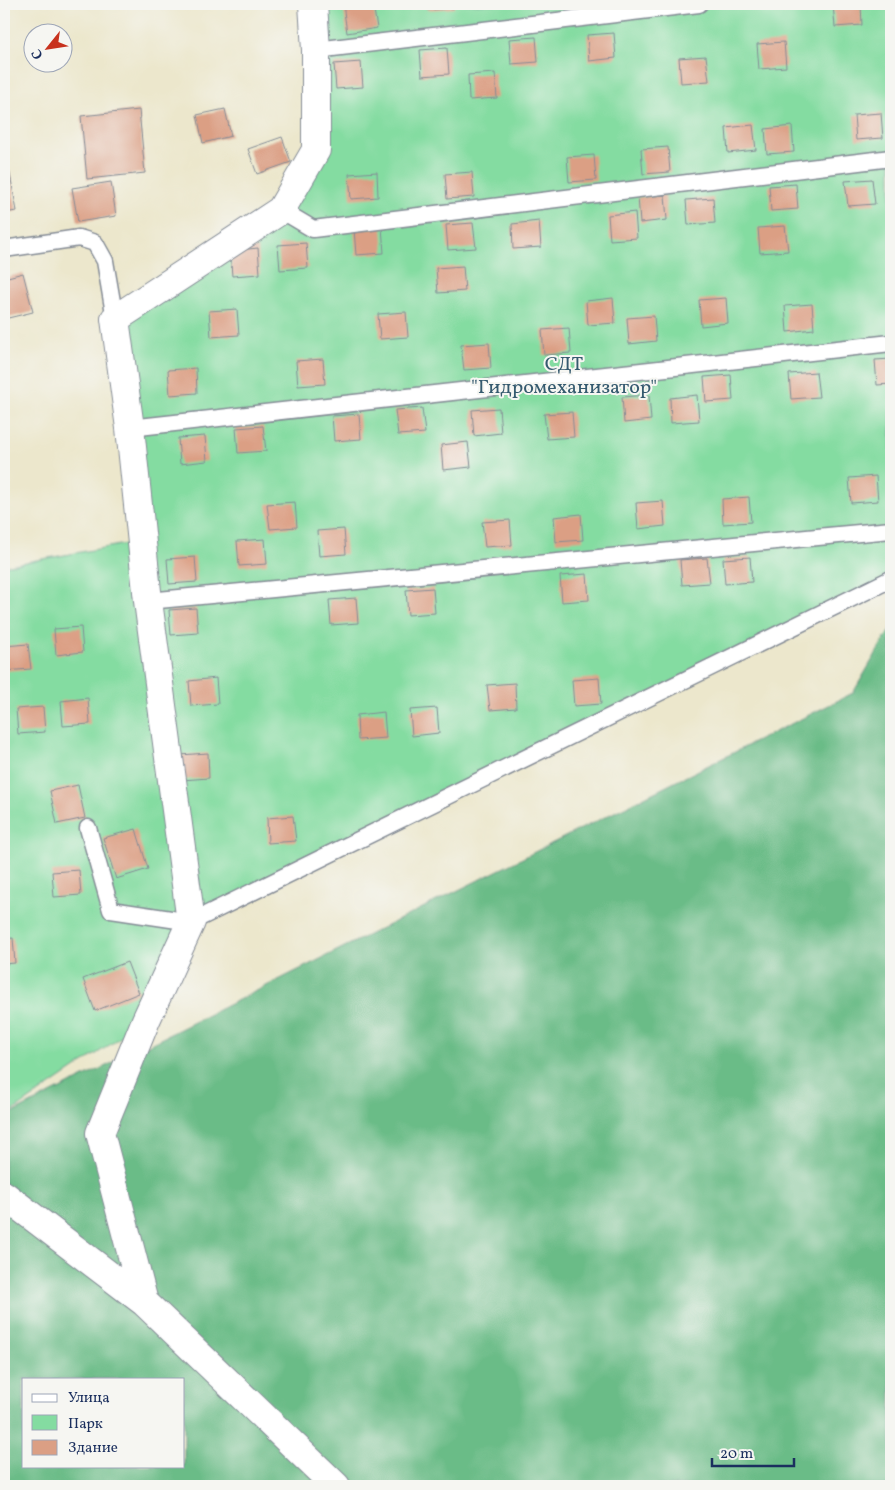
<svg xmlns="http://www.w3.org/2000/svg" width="895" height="1490" viewBox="0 0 895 1490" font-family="Vollkorn,serif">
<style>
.green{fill:#84dca1;stroke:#508680}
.forest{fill:#6bbc87;stroke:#437672;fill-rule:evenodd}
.building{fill:#db9f84}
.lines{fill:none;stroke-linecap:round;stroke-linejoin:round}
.lane-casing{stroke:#848b95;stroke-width:19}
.street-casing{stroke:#848b95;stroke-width:30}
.lane{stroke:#fff;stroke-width:16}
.street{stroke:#fff;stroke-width:28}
.labels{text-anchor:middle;stroke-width:4;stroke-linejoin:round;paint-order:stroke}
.park-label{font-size:20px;fill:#355a6f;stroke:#f6f6f2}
</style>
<rect width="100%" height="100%" fill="#f6f6f2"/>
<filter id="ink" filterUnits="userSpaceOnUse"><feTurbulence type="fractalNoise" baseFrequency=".02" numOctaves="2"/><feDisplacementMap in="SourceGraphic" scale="10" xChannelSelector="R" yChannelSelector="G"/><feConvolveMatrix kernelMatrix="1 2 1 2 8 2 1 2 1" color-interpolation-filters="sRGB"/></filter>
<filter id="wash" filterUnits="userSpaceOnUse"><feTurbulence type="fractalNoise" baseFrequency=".0096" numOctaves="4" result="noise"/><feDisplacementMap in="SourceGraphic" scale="20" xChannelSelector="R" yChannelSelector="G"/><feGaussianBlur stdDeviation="1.12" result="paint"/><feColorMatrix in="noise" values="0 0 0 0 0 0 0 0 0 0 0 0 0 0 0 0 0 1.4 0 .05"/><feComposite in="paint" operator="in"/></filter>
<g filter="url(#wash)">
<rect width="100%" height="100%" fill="#ece7cc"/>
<path class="green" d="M313,4H891V579L191,922L146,1020L4,1117V566L142,541L115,319L281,210L316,150Z"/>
<path class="forest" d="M891,628V1486H4V1117L853,693ZM24,1379H184V1466H24Z"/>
<g id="blocks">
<path class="building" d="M4,4H8L9,10L4,11Z
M343,4H373L377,28L347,33Z
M426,4H454V8L427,10Z
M833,4H861L862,25L835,27Z
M614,33L616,58L589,61L587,35Z
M536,37L538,62L511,64L509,39Z
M784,42L786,67L759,69L757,44Z
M447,48L449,74L422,76L420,50Z
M706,56L709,81L681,83L679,58Z
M361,62L363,87L336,89L334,64Z
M495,73L497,98L469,100L468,75Z
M225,109L231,136L203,143L197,115Z
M139,110L145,173L87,179L81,116Z
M881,113L883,138L856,140L854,115Z
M753,125L756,150L728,153L726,128Z
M792,126L794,152L767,154L765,129Z
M282,137L291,162L257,174L248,149Z
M668,147L670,172L643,174L641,149Z
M594,155L596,180L569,182L567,157Z
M4,164H8L17,211L4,213Z
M377,172L378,197L351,199L349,174Z
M472,172L474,197L447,199L445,174Z
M872,179L875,204L848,206L845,181Z
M111,182L116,216L78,222L72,188Z
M796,184L798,209L771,211L769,186Z
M665,195L667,220L640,223L638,197Z
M713,198L715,223L688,225L686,200Z
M635,212L637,238L610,240L608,215Z
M539,221L541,247L513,249L512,224Z
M473,223L476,248L448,250L446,225Z
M785,226L788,251L760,253L758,228Z
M382,227L384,253L356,255L354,229Z
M306,243L308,268L280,270L278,245Z
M258,248L260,274L232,276L230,251Z
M463,266L465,291L438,293L436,268Z
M23,273L33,312L4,319V278Z
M613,298L615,323L588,325L586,301Z
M726,298L728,323L701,326L699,300Z
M812,304L814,329L787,332L785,306Z
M237,309L239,335L211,337L209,311Z
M406,312L408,337L380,339L378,314Z
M654,316L656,341L629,344L627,318Z
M569,328L571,353L544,355L542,330Z
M489,343L491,368L464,370L461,345Z
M323,359L325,384L298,386L296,361Z
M891,359V384L877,385L875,360Z
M196,368L197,393L170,395L168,370Z
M816,372L819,397L791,399L789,374Z
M731,375L733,400L706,402L704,377Z
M649,395L651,420L624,423L622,397Z
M697,395L699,421L671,423L670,398Z
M422,408L425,433L398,435L395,410Z
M499,408L501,433L474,436L472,410Z
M572,412L574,437L547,439L544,414Z
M359,414L361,439L334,441L332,416Z
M263,426L266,451L238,453L236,428Z
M205,436L207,461L180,464L178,438Z
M468,442L471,467L443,470L441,445Z
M876,476L878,501L851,503L849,478Z
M749,497L751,522L723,524L722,499Z
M663,501L665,526L638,529L636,503Z
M295,502L297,527L270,529L267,504Z
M581,514L583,540L556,542L554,517Z
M510,520L512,545L485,547L482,522Z
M344,529L346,554L319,556L317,531Z
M265,539L267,564L239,566L237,541Z
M195,557L197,582L169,584L167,559Z
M750,557L752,582L725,584L723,559Z
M707,558L710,583L682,585L680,560Z
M587,574L589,600L562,602L560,576Z
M433,588L435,613L408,615L406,590Z
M356,598L358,623L331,625L329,600Z
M196,608L198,633L171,635L169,610Z
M81,627L83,652L56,655L54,629Z
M28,644L31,669L4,671V646Z
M216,678L218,704L191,706L189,681Z
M599,678L601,704L574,706L572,680Z
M515,683L516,708L490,710L487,685Z
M88,698L90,724L63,726L61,701Z
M43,707L45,732L18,734L16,709Z
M437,708L439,733L412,736L410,710Z
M384,712L386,738L358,740L357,715Z
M208,753L209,778L182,780L180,755Z
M78,785L85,818L57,824L50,791Z
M293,816L296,841L268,843L267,818Z
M136,829L148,869L116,879L103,838Z
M79,870L81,895L54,897L52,872Z
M13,938L15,963L4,964V939Z
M127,962L139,993L95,1011L83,979Z"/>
</g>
</g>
<g filter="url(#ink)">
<use href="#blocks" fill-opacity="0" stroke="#848b95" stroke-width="1"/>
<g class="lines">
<g class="lane-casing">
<path id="lane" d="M316,50L699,4
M281,210L313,229L891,158
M4,249L79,238L95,243L105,261L115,319
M130,428L891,343
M148,601L891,530
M88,828L111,910L191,922L891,579"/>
</g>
<g class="street-casing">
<path id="street" d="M313,4L316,50V150L281,210L115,319L130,428L148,601L191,922L146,1020L100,1133L144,1302L336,1486
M4,1195L144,1302"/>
</g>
<use href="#lane" class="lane"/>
<use href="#street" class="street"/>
</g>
</g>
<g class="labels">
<g class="park-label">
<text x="564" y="370">СДТ<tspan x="564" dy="23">"Гидромеханизатор"</tspan></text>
</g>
</g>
<rect width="895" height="1490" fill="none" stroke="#f6f6f2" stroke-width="20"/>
<rect x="22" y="1378" width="162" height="90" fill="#f6f6f2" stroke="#9ea6b7"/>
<rect x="32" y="1394" width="25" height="8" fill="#ffffff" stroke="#9ea6b7"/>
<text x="68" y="1402" font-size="15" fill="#1b2f5e">Улица</text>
<rect x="32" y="1415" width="25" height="15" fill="#84dca1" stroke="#9ea6b7"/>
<text x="68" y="1428" font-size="15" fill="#1b2f5e">Парк</text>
<rect x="32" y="1440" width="25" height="15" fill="#db9f84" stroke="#9ea6b7"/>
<text x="68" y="1452" font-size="15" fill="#1b2f5e">Здание</text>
<g transform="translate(48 48) rotate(240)"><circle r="24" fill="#f6f6f2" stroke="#9ea6b7"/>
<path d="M0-4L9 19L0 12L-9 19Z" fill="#c8321e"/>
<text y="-8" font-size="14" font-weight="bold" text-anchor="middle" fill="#1b2f5e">С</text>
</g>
<path d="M712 1458v8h82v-8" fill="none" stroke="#1b2f5e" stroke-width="2.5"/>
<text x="720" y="1458" font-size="15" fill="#1b2f5e" stroke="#f6f6f2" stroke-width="4" paint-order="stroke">20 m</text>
</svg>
